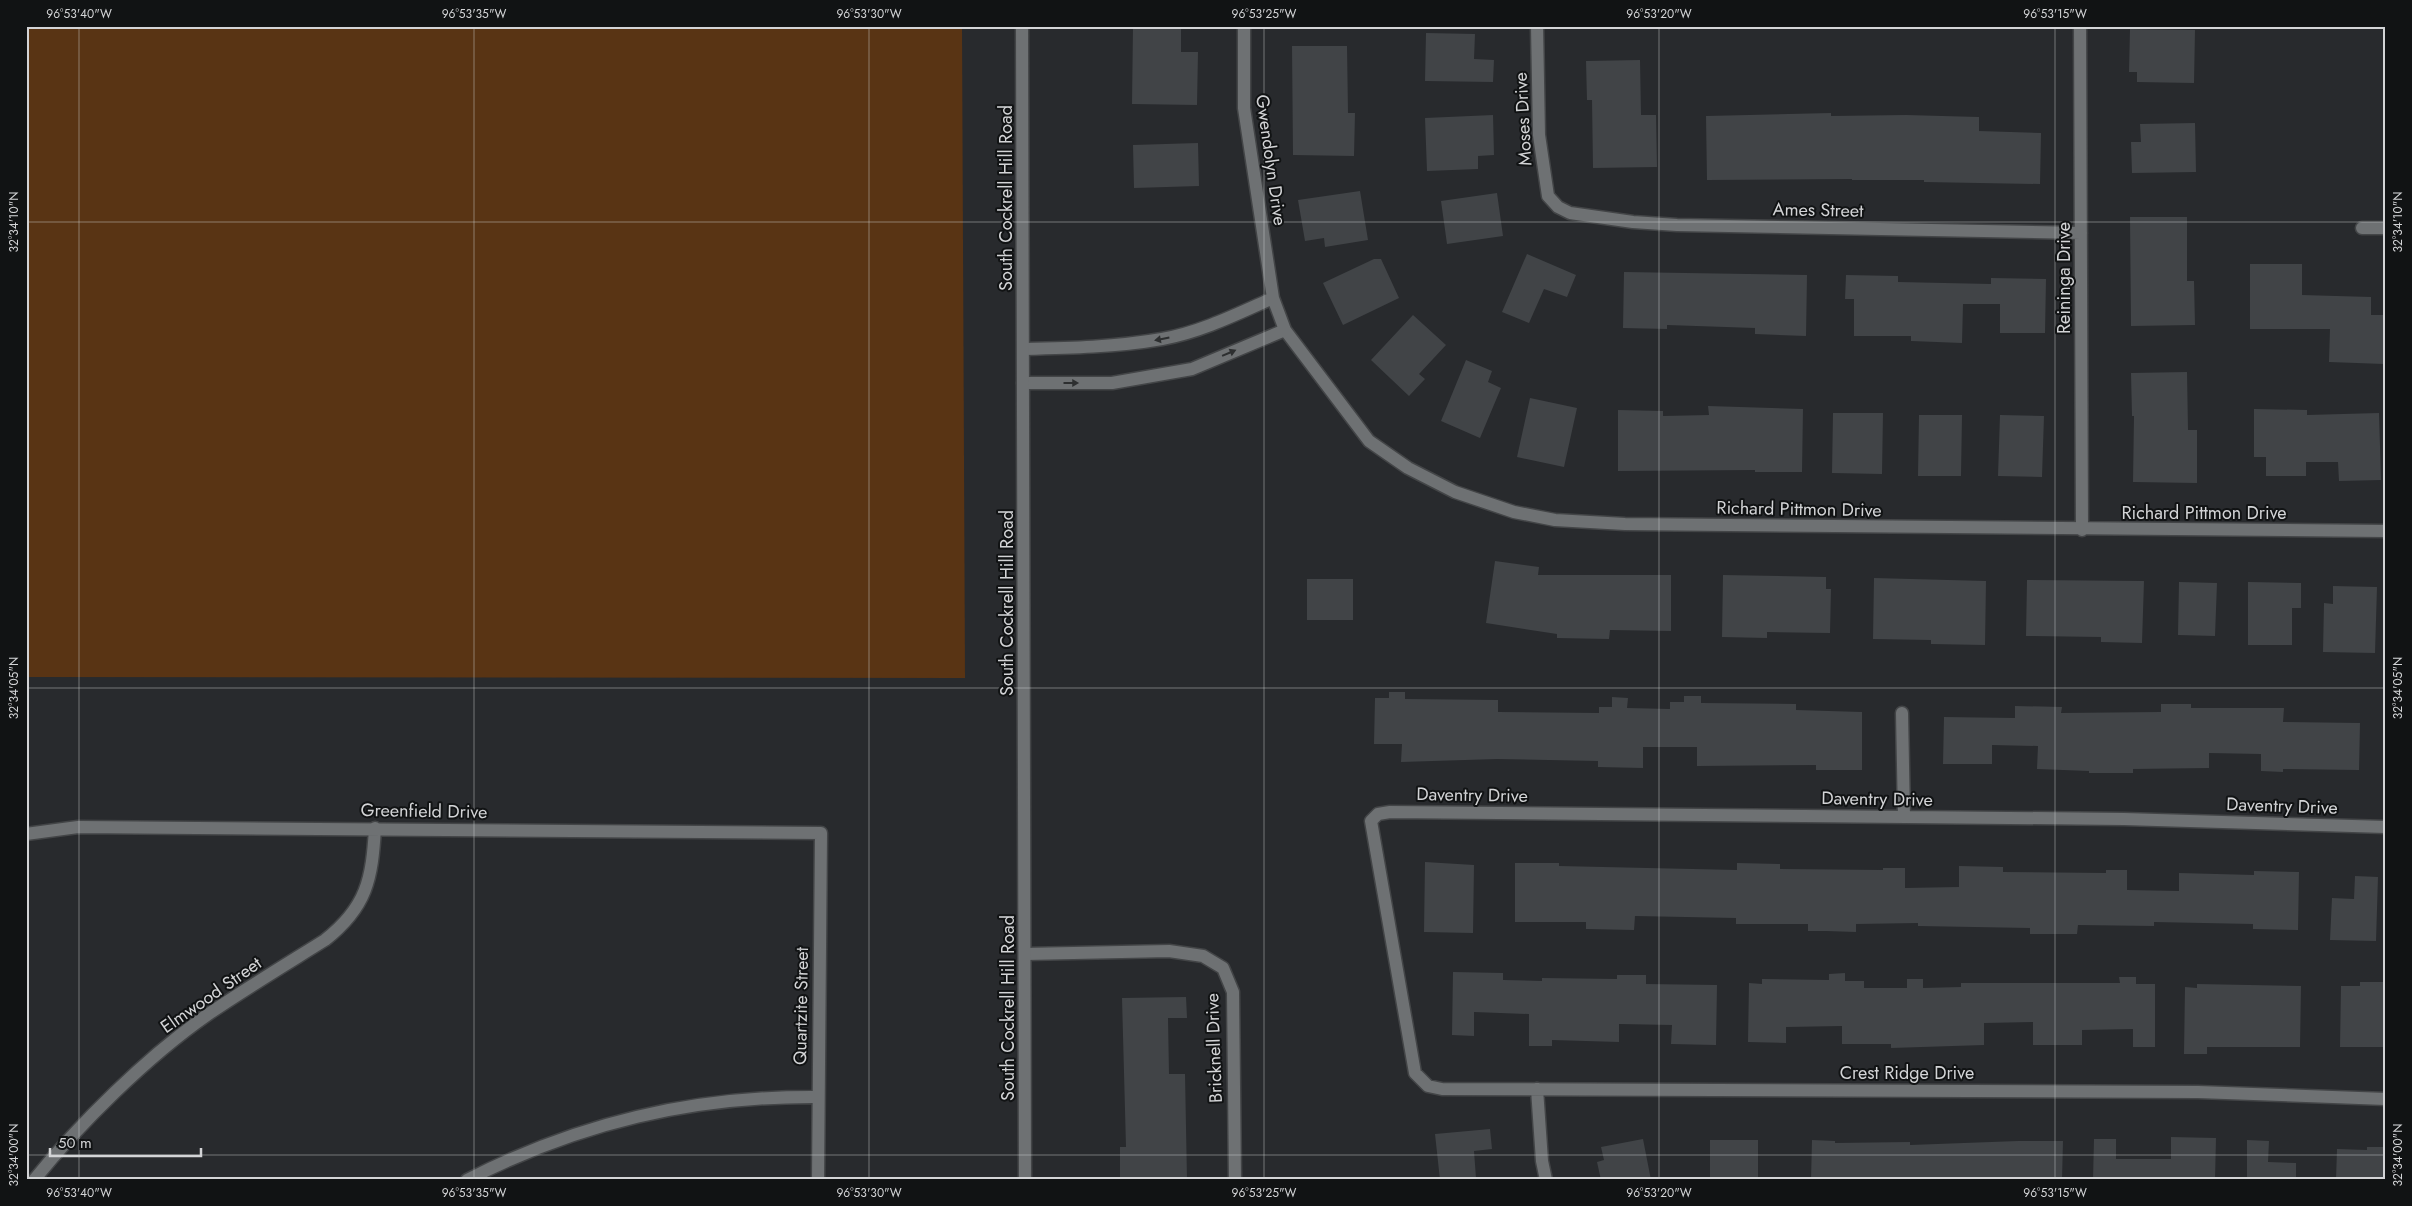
<svg xmlns="http://www.w3.org/2000/svg" width="2412" height="1206" viewBox="0 0 2412 1206" font-family="Jost,sans-serif">
<style>
.green{fill:#593414}
.building{fill:#414447}
.lines{fill:none;stroke-linecap:round;stroke-linejoin:round}
.street-casing{stroke:#434547;stroke-width:15}
.secondary-casing{stroke:#434547;stroke-width:15}
.street{stroke:#6e7173;stroke-width:12}
.secondary{stroke:#6e7173;stroke-width:12}
.oneway{fill:#2d2f30}
.ticks{fill:none;stroke:#d3d4d6;stroke-width:1;stroke-opacity:0.45}
.labels{text-anchor:middle;stroke-width:4;stroke-linejoin:round;paint-order:stroke}
.street-label{font-size:18px;fill:#d3d4d6;stroke:#111314}
.neatline{fill:none;stroke:#d3d4d6;stroke-width:2}
.ticks-label{font-size:12px;text-anchor:middle;fill:#d3d4d6}
</style>
<rect width="100%" height="100%" fill="#282a2d"/>
<path class="green" d="M26,26H962L965,678L26,677Z"/>
<path class="building" d="M1133,26H1181V52H1198L1197,105L1132,104Z
M2130,29L2195,30L2194,83L2137,82V72H2129Z
M1426,33L1475,34L1474,59L1494,60L1493,82L1425,81Z
M1292,46H1347L1348,113H1355L1354,156L1293,155Z
M1640,60L1641,115H1656L1657,167L1593,168L1592,100H1587L1586,61Z
M1831,113V116L1906,115L1979,117V131L2041,133L2040,184L1924,182V180H1852V179L1707,180L1706,116Z
M1493,115L1494,155L1478,156V169L1427,171L1425,118Z
M2195,123L2196,172L2132,173L2131,142H2141L2140,124Z
M1198,143L1199,186L1134,188L1133,145Z
M1360,191L1368,240L1325,247L1324,238L1305,241L1298,200Z
M1497,193L1503,236L1447,244L1441,201Z
M2130,217H2187V281H2194L2195,325L2131,326Z
M1527,254L1576,275L1567,297L1544,289L1529,323L1502,312Z
M1374,259H1381L1399,298L1343,325L1323,283Z
M2250,264H2302V295L2371,297V315H2385L2384,364L2329,362L2330,329H2250Z
M1624,272L1807,275L1806,336L1755,334V328L1667,325V329L1623,328Z
M1846,275L1898,276V282L1991,284V278L2046,279L2045,333H2000V304H1963L1962,343L1911,341V336H1854V299H1845Z
M1413,315L1446,345L1419,374L1425,379L1409,396L1371,360Z
M1466,360L1492,371L1488,382L1501,388L1480,438L1441,421Z
M2187,372L2188,430H2197V483L2133,482L2134,416H2132L2131,373Z
M1530,398L1577,408L1564,467L1517,457Z
M1708,406L1803,409L1802,472H1755V470L1618,471V410L1663,411V416L1709,415Z
M2254,409L2307,410V415L2379,413L2381,480L2339,481L2338,462H2306V476H2266V457H2254Z
M1833,413H1883L1882,474L1832,473Z
M1919,415H1962L1961,476H1918Z
M2000,415L2044,416L2042,477L1998,476Z
M1495,561L1539,567L1538,575H1671V631L1610,630L1609,639L1557,638V634L1486,623Z
M1723,575L1826,577V589H1831L1830,633L1767,632V638L1722,637Z
M1874,578L1986,581L1985,645L1931,644V640L1873,639Z
M1307,579H1353V620H1307Z
M2027,580L2144,581L2142,643L2101,642V637L2026,636Z
M2179,582L2217,583L2215,636L2178,635Z
M2248,582L2301,583V608H2292V645H2248Z
M2333,586L2377,587L2375,653L2323,652L2324,603L2333,604Z
M1389,692H1405V699L1498,700V712L1599,713V707H1612V697L1628,698L1627,708L1670,709V702H1684V696H1701V703L1796,704V710L1862,712V770H1816V765L1697,766V747H1643V768L1598,767V761L1497,759L1401,762L1402,744H1374L1375,698H1389Z
M2161,704H2191V708H2284L2283,722L2360,723L2359,770L2283,769V772L2261,771V754L2209,753V768L2133,769V773H2089V771L2037,769L2038,746L1992,745V764H1943L1944,717L2015,718V706L2062,707L2061,713L2161,712Z
M1425,862L1474,865L1473,933L1424,932Z
M1515,863H1559V866L1737,870V863L1780,864V869L1883,870V868H1905V888L1959,887V866L2003,867V872L2106,873V870H2127V890L2179,891V873L2254,875V871L2299,872L2298,930L2253,929V924L2154,922V926L2078,925L2077,934H2030V928L1918,926V923L1856,924V932L1826,931H1808V924H1736V918L1635,916L1634,930L1586,929V922H1515Z
M2355,876L2378,877L2376,941L2330,940L2332,898L2354,899Z
M1453,972L1503,973V980L1542,981V978L1617,979V975H1646V984L1717,985L1716,1045L1671,1044L1672,1025L1619,1024V1042L1552,1040V1046H1529V1014L1474,1012V1036L1452,1035Z
M1845,973V981H1864V988H1907V979H1923V988L1961,987V983H2120L2119,977H2136V984H2155V1047H2133V1029L2082,1030V1045H2033V1022L1984,1023V1045L1891,1048V1044H1842V1026L1786,1027V1043L1748,1042L1749,983L1762,984V979L1829,980V974Z
M2360,982H2386V1047H2340L2341,986H2360Z
M2197,984L2301,986L2300,1047H2207V1054H2184L2185,987L2197,988Z
M1186,997L1187,1018H1168L1169,1074H1185L1187,1180H1125V1177H1120V1147H1126L1122,998Z
M1490,1129L1492,1149L1474,1151L1476,1178L1440,1180L1435,1134Z
M2171,1137L2216,1138L2215,1180H2093L2094,1139H2116V1159H2171Z
M1643,1139L1651,1180H1601L1597,1162L1604,1160L1601,1147Z
M1710,1140H1758V1180H1710Z
M1812,1140L1835,1141V1143L1910,1142V1145L2018,1141H2063L2062,1180H1811Z
M2247,1140L2269,1141L2268,1162L2296,1163V1180H2247Z
M2367,1147H2385V1180H2336L2337,1149L2367,1150Z"/>
<g class="lines">
<g class="street-casing">
<path id="street" d="M1244,26V108L1273,298L1285,330L1369,441L1408,468L1455,492L1514,512L1555,520L1625,524L2386,531
M1537,26L1539,135L1548,196L1558,207L1570,213L1633,222L1677,225L2081,233
M2080,26L2082,530
M2362,228H2386
M1024,349C1070,348 1116,347 1162,339C1201,332 1237,314 1273,298
M1023,383H1112L1192,369L1285,330
M1902,713L1904,817
M2386,827L2124,819L1390,812L1378,814L1371,821L1415,1073L1428,1086L1442,1089L2198,1092L2386,1099
M26,834L78,827L821,833L818,1180
M1025,954L1169,951L1203,956L1223,968L1233,992L1235,1180
M1537,1089L1542,1161L1546,1180
M34,1180C80,1123 147,1057 207,1015C245,989 285,965 325,940C367,907 372,879 375,828
M467,1180C579,1123 692,1096 818,1097"/>
</g>
<g class="secondary-casing">
<path id="secondary" d="M1022,26L1025,1180"/>
</g>
<use href="#street" class="street"/>
<use href="#secondary" class="secondary"/>
</g>
<defs><path id="oneway-solid" d="M-6-.8H1V-3.2L6.5 0L1 3.2V.8H-6Z" transform="scale(1.25)"/></defs>
<g class="oneway">
<use href="#oneway-solid" transform="translate(1162 339) rotate(169)"/>
<use href="#oneway-solid" transform="translate(1229 353) rotate(-23)"/>
<use href="#oneway-solid" transform="translate(1071 383)"/>
</g>
<path class="ticks" d="M79,26V1180M474,26V1180M869,26V1180M1264,26V1180M1659,26V1180M2055,26V1180M26,222H2386M26,688H2386M26,1155H2386"/>
<g class="labels">
<g class="street-label">
<text transform="translate(1523 119) rotate(-93)" y="6">Moses Drive</text>
<text transform="translate(1271 160) rotate(82)" y="6">Gwendolyn Drive</text>
<text transform="translate(1006 198) rotate(-90)" y="6">South Cockrell Hill Road</text>
<text transform="translate(1818 210) rotate(1)" y="6">Ames Street</text>
<text transform="translate(2064 278) rotate(-90)" y="6">Reininga Drive</text>
<text transform="translate(1799 509) rotate(1)" y="6">Richard Pittmon Drive</text>
<text x="2204" y="519">Richard Pittmon Drive</text>
<text transform="translate(1007 603) rotate(-90)" y="6">South Cockrell Hill Road</text>
<text transform="translate(1472 795) rotate(1)" y="6">Daventry Drive</text>
<text transform="translate(1877 799) rotate(1)" y="6">Daventry Drive</text>
<text transform="translate(2282 806) rotate(2)" y="6">Daventry Drive</text>
<text transform="translate(424 811) rotate(1)" y="6">Greenfield Drive</text>
<text transform="translate(211 995) rotate(-35)" y="6">Elmwood Street</text>
<text transform="translate(801 1006) rotate(-89)" y="6">Quartzite Street</text>
<text transform="translate(1008 1008) rotate(-90)" y="6">South Cockrell Hill Road</text>
<text transform="translate(1214 1048) rotate(-92)" y="6">Bricknell Drive</text>
<text x="1907" y="1079">Crest Ridge Drive</text>
</g>
</g>
<rect width="2412" height="1206" fill="none" stroke="#111314" stroke-width="55"/>
<path d="M50 1148v8h151v-8" fill="none" stroke="#d3d4d6" stroke-width="2.5"/>
<text x="58" y="1148" font-size="15" fill="#d3d4d6" stroke="#111314" stroke-width="4" paint-order="stroke">50 m</text>
<rect x="28" y="28" width="2356" height="1150" class="neatline"/>
<g class="ticks-label">
<text x="79" y="18">96°53'40"W</text>
<text x="474" y="18">96°53'35"W</text>
<text x="869" y="18">96°53'30"W</text>
<text x="1264" y="18">96°53'25"W</text>
<text x="1659" y="18">96°53'20"W</text>
<text x="2055" y="18">96°53'15"W</text>
<text transform="translate(14 222) rotate(-90)" y="4">32°34'10"N</text>
<text transform="translate(2398 222) rotate(-90)" y="4">32°34'10"N</text>
<text transform="translate(14 688) rotate(-90)" y="4">32°34'05"N</text>
<text transform="translate(2398 688) rotate(-90)" y="4">32°34'05"N</text>
<text transform="translate(14 1155) rotate(-90)" y="4">32°34'00"N</text>
<text transform="translate(2398 1155) rotate(-90)" y="4">32°34'00"N</text>
<text x="79" y="1197">96°53'40"W</text>
<text x="474" y="1197">96°53'35"W</text>
<text x="869" y="1197">96°53'30"W</text>
<text x="1264" y="1197">96°53'25"W</text>
<text x="1659" y="1197">96°53'20"W</text>
<text x="2055" y="1197">96°53'15"W</text>
</g>
</svg>
